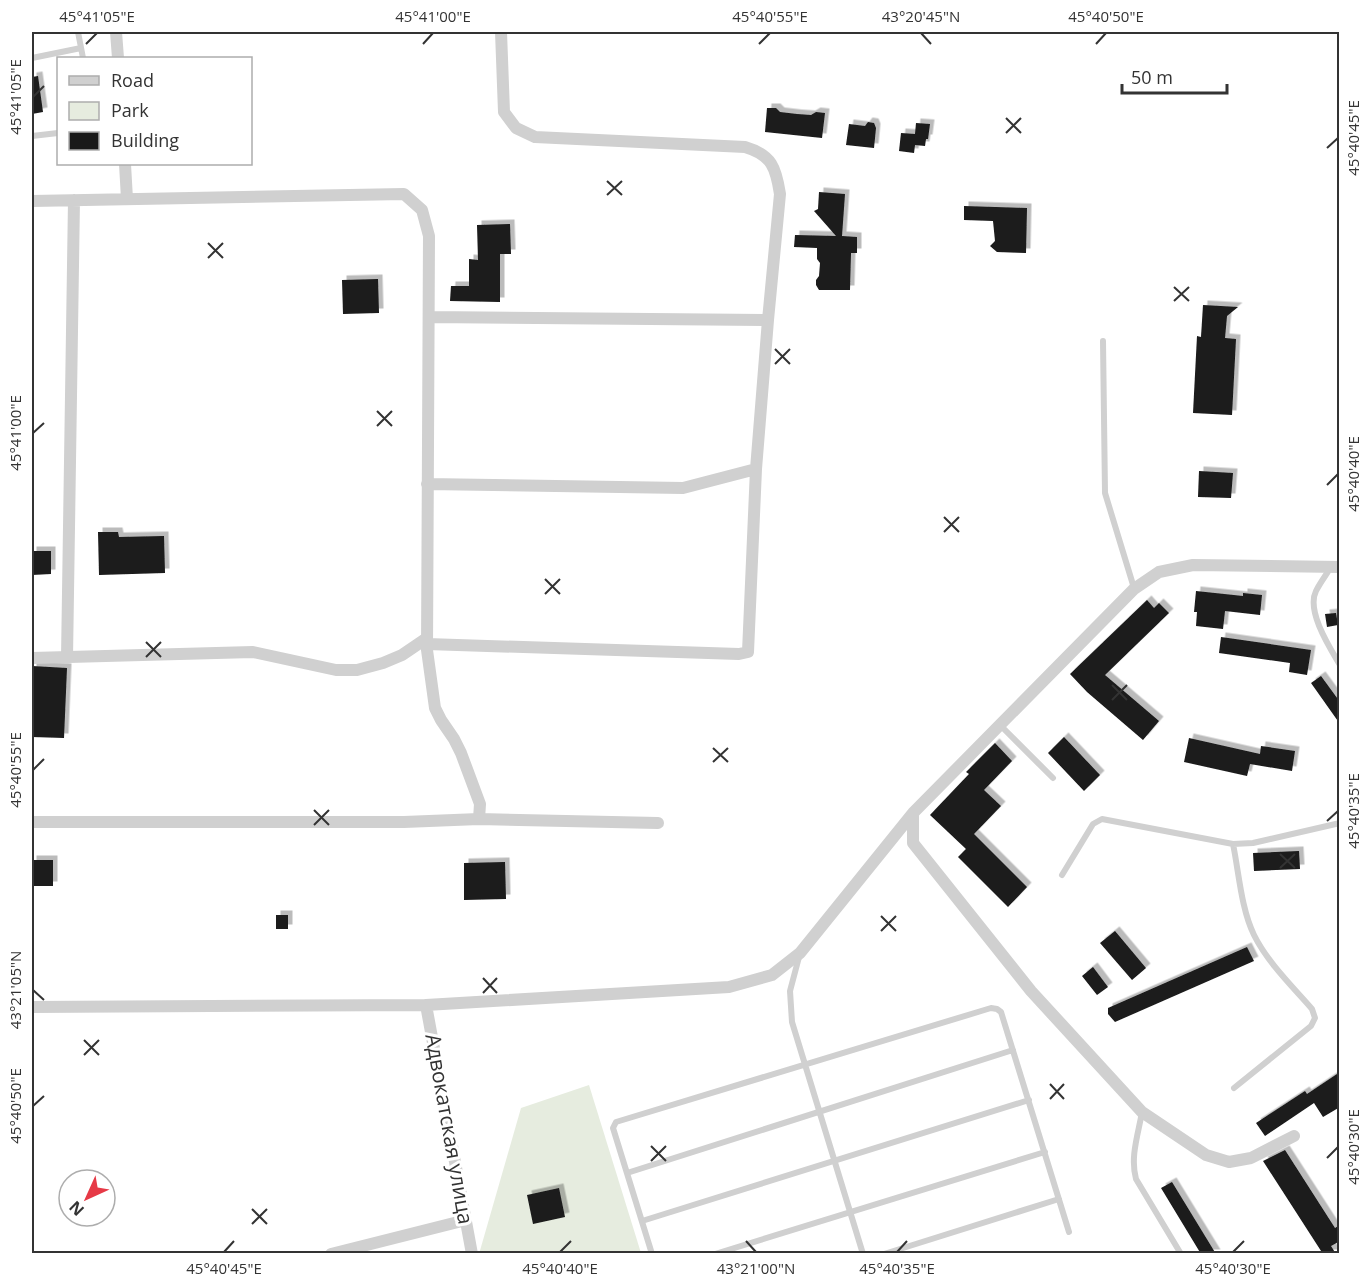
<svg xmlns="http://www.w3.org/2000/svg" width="1371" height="1285" viewBox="0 0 1371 1285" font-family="'Open Sans',sans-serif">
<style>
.green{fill:#e6ecdf}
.building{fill:#1a1a1a;filter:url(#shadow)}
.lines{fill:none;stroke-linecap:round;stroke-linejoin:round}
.service{stroke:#d0d0d0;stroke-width:6}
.minor{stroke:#d0d0d0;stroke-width:12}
.ticks{fill:none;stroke:#333;stroke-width:2}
.labels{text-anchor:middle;stroke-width:6;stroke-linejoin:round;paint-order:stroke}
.street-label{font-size:21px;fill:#333;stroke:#fff}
.neatline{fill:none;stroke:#333;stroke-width:2}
.ticks-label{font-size:15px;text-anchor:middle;fill:#333}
</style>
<defs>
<filter id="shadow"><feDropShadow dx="4.5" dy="-4.5" stdDeviation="0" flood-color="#0004"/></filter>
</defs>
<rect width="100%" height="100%" fill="#fff"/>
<path class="green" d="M589,1085L641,1253L479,1254L521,1108Z"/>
<path class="building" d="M38,76L43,112L32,114V77Z
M767,108H776L780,112L797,114L811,115L816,112L825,113L822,138L765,132Z
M868,122L874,123L876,128L874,148L846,145L849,124L865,126Z
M916,123L930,124L928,139H926L925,146L915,145L914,153L899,151L901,133L915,134Z
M819,192L845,194L842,236L857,237V253H851L850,290H819L816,285V280L819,276L820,263L817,259V248L794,247L795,235L836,236L814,211L818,209Z
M964,206L1027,208L1026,253L997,252L990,246L995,241L993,221L964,220Z
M510,224L511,254H500V302L450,301L451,286H469V259L478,260L477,225Z
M378,279L379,313L343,314L342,280Z
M1203,305L1238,307L1227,316L1225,338L1236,339L1232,415L1193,413L1197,336L1201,337Z
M1199,471L1233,473L1231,498L1198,497Z
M98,532H118L119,537L164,536L165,573L99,575Z
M32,551H51V574L32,575Z
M1196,591L1243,596V593L1262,595L1260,615L1225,611L1223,629L1196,626L1197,612H1194Z
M1147,600L1154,608L1159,603L1169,613L1105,675L1159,721L1143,740L1087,692L1070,674Z
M1336,613L1338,625L1327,627L1325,614Z
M1221,637L1311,650L1307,675L1289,672L1290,663L1219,653Z
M32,666L67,668L64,738L32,737Z
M1321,676L1340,702V724L1311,683Z
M1064,737L1100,775L1084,791L1048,753Z
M1189,738L1260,754L1261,746L1295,751L1292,771L1250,764L1247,776L1184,762Z
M995,743L1012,761L984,790L1001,806L974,834L1027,887L1008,907L958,857L966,849L930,815L969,774L966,772Z
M1299,851L1300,869L1254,871L1253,853Z
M32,860H53V886H32Z
M505,862L506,899L464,900V863Z
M276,915H288V929H276Z
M1115,931L1146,968L1132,980L1100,943Z
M1247,947L1254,961L1115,1022L1108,1014V1008Z
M1093,967L1108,987L1097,995L1082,976Z
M1340,1072V1107L1323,1117L1314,1103L1265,1136L1256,1123L1305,1091L1307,1094Z
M1285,1150L1335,1228L1340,1225V1241L1331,1246L1336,1254H1323L1263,1161Z
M1172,1182L1216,1254H1201L1161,1188Z
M559,1188L565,1217L533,1224L527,1195Z"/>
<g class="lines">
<path class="service" d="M78,32L83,58
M32,58L81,48
M32,136L58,133
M1103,341L1105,493L1134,588
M1331,567C1326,575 1320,583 1316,591C1306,611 1330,648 1340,665
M1000,725L1053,778
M1233,844C1239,873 1241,908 1254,935C1268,963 1292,986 1312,1009L1315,1018L1311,1026L1234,1088
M1062,875L1093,824L1102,819L1233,844L1253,843L1340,823
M799,957L790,991L792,1022L863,1254
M1142,1112C1138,1135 1130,1157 1136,1179L1181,1254
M627,1173L1013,1050
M642,1221L1029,1100
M652,1254L613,1128L616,1122L991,1008L997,1009L1001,1012L1069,1232
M715,1254L1045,1152
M884,1254L1059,1199"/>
<path class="minor" d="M116,32L118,58
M125,164L127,199
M32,201L404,194L422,210L429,236L427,650L435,708L441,720L454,739L461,753L480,804L479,819
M429,317L768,320L780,194C776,168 772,155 745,147L535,137L516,128L504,112L501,32
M427,484L683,488L756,469
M427,644L739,654L748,652L756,469L768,320
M32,658L253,652L336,670H357L383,663L402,655L427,638
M67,658L74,200
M913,813V843L1031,991L1142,1112L1206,1155L1229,1162L1251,1158L1294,1136
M32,822H404L479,819L658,823
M426,1005L472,1254
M32,1007L426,1005L729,987L772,975L800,953L913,813L1134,589L1159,572L1193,565L1340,567
M331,1254L466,1220"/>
</g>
<path class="ticks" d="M921,33L931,44M86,44L97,33M423,44L433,33M759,44L770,33M1096,44L1106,33M33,97L44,86M1006,118L1021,133M1006,133L1021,118M1327,148L1338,138M607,181L622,195M607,195L622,181M208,243L223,258M208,258L223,243M1174,287L1189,301M1174,301L1189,287M775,349L790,364M775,364L790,349M377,411L392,426M377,426L392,411M33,433L44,423M1327,485L1338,474M944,517L959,532M944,532L959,517M545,579L560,594M545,594L560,579M146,642L161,657M146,657L161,642M1112,685L1127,700M1112,700L1127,685M713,748L728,762M713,762L728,748M33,770L44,759M314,810L329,825M1327,821L1338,811M314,825L329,810M1280,854L1295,868M1280,868L1295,854M881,916L896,931M881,931L896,916M483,978L497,993M33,990L44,1000M483,993L497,978M84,1040L99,1055M84,1055L99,1040M1050,1084L1064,1099M1050,1099L1064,1084M33,1106L44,1096M651,1146L666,1161M1327,1158L1338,1147M651,1161L666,1146M252,1209L267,1224M252,1224L267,1209M746,1241L756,1252M224,1252L234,1241M560,1252L571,1241M897,1252L907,1241M1233,1252L1244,1241"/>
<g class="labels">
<g class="street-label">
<text transform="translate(449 1129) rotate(80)" y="7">Адвокатская улица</text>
</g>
</g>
<rect width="1371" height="1285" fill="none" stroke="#ffffff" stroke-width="66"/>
<rect x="57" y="57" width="195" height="108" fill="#ffffff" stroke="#adadad" stroke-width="1.5"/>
<rect x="69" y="76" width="30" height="9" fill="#d0d0d0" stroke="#adadad" stroke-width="1.5"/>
<text x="111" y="87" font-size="18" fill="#333333">Road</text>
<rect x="69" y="102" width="30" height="18" fill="#e6ecdf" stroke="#adadad" stroke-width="1.5"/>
<text x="111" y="117" font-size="18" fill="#333333">Park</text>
<rect x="69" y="132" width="30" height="18" fill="#1a1a1a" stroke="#adadad" stroke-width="1.5"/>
<text x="111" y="147" font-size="18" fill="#333333">Building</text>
<g transform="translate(87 1198) rotate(225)"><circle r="28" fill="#ffffff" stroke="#adadad" stroke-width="1.5"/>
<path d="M0-4.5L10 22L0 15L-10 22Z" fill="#e63946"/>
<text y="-9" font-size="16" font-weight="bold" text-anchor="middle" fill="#333333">N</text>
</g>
<path d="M1122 84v9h105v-9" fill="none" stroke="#333333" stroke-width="3"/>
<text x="1131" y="84" font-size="18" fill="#333333" stroke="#ffffff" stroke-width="4.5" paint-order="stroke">50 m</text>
<rect x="33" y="33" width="1305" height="1219" class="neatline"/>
<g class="ticks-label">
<text x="97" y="22">45°41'05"E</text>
<text x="433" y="22">45°41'00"E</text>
<text x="770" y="22">45°40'55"E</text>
<text x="921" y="22">43°20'45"N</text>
<text x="1106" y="22">45°40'50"E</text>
<text transform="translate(16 97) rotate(-90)" y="5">45°41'05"E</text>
<text transform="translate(1354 138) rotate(-90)" y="5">45°40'45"E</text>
<text transform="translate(16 433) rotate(-90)" y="5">45°41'00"E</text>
<text transform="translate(1354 474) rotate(-90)" y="5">45°40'40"E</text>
<text transform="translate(16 770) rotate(-90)" y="5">45°40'55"E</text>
<text transform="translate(1354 811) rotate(-90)" y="5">45°40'35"E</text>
<text transform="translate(16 990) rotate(-90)" y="5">43°21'05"N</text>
<text transform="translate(16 1106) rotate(-90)" y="5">45°40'50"E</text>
<text transform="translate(1354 1147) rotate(-90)" y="5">45°40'30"E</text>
<text x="224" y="1274">45°40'45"E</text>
<text x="560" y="1274">45°40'40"E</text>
<text x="756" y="1274">43°21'00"N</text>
<text x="897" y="1274">45°40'35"E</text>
<text x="1233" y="1274">45°40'30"E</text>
</g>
</svg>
